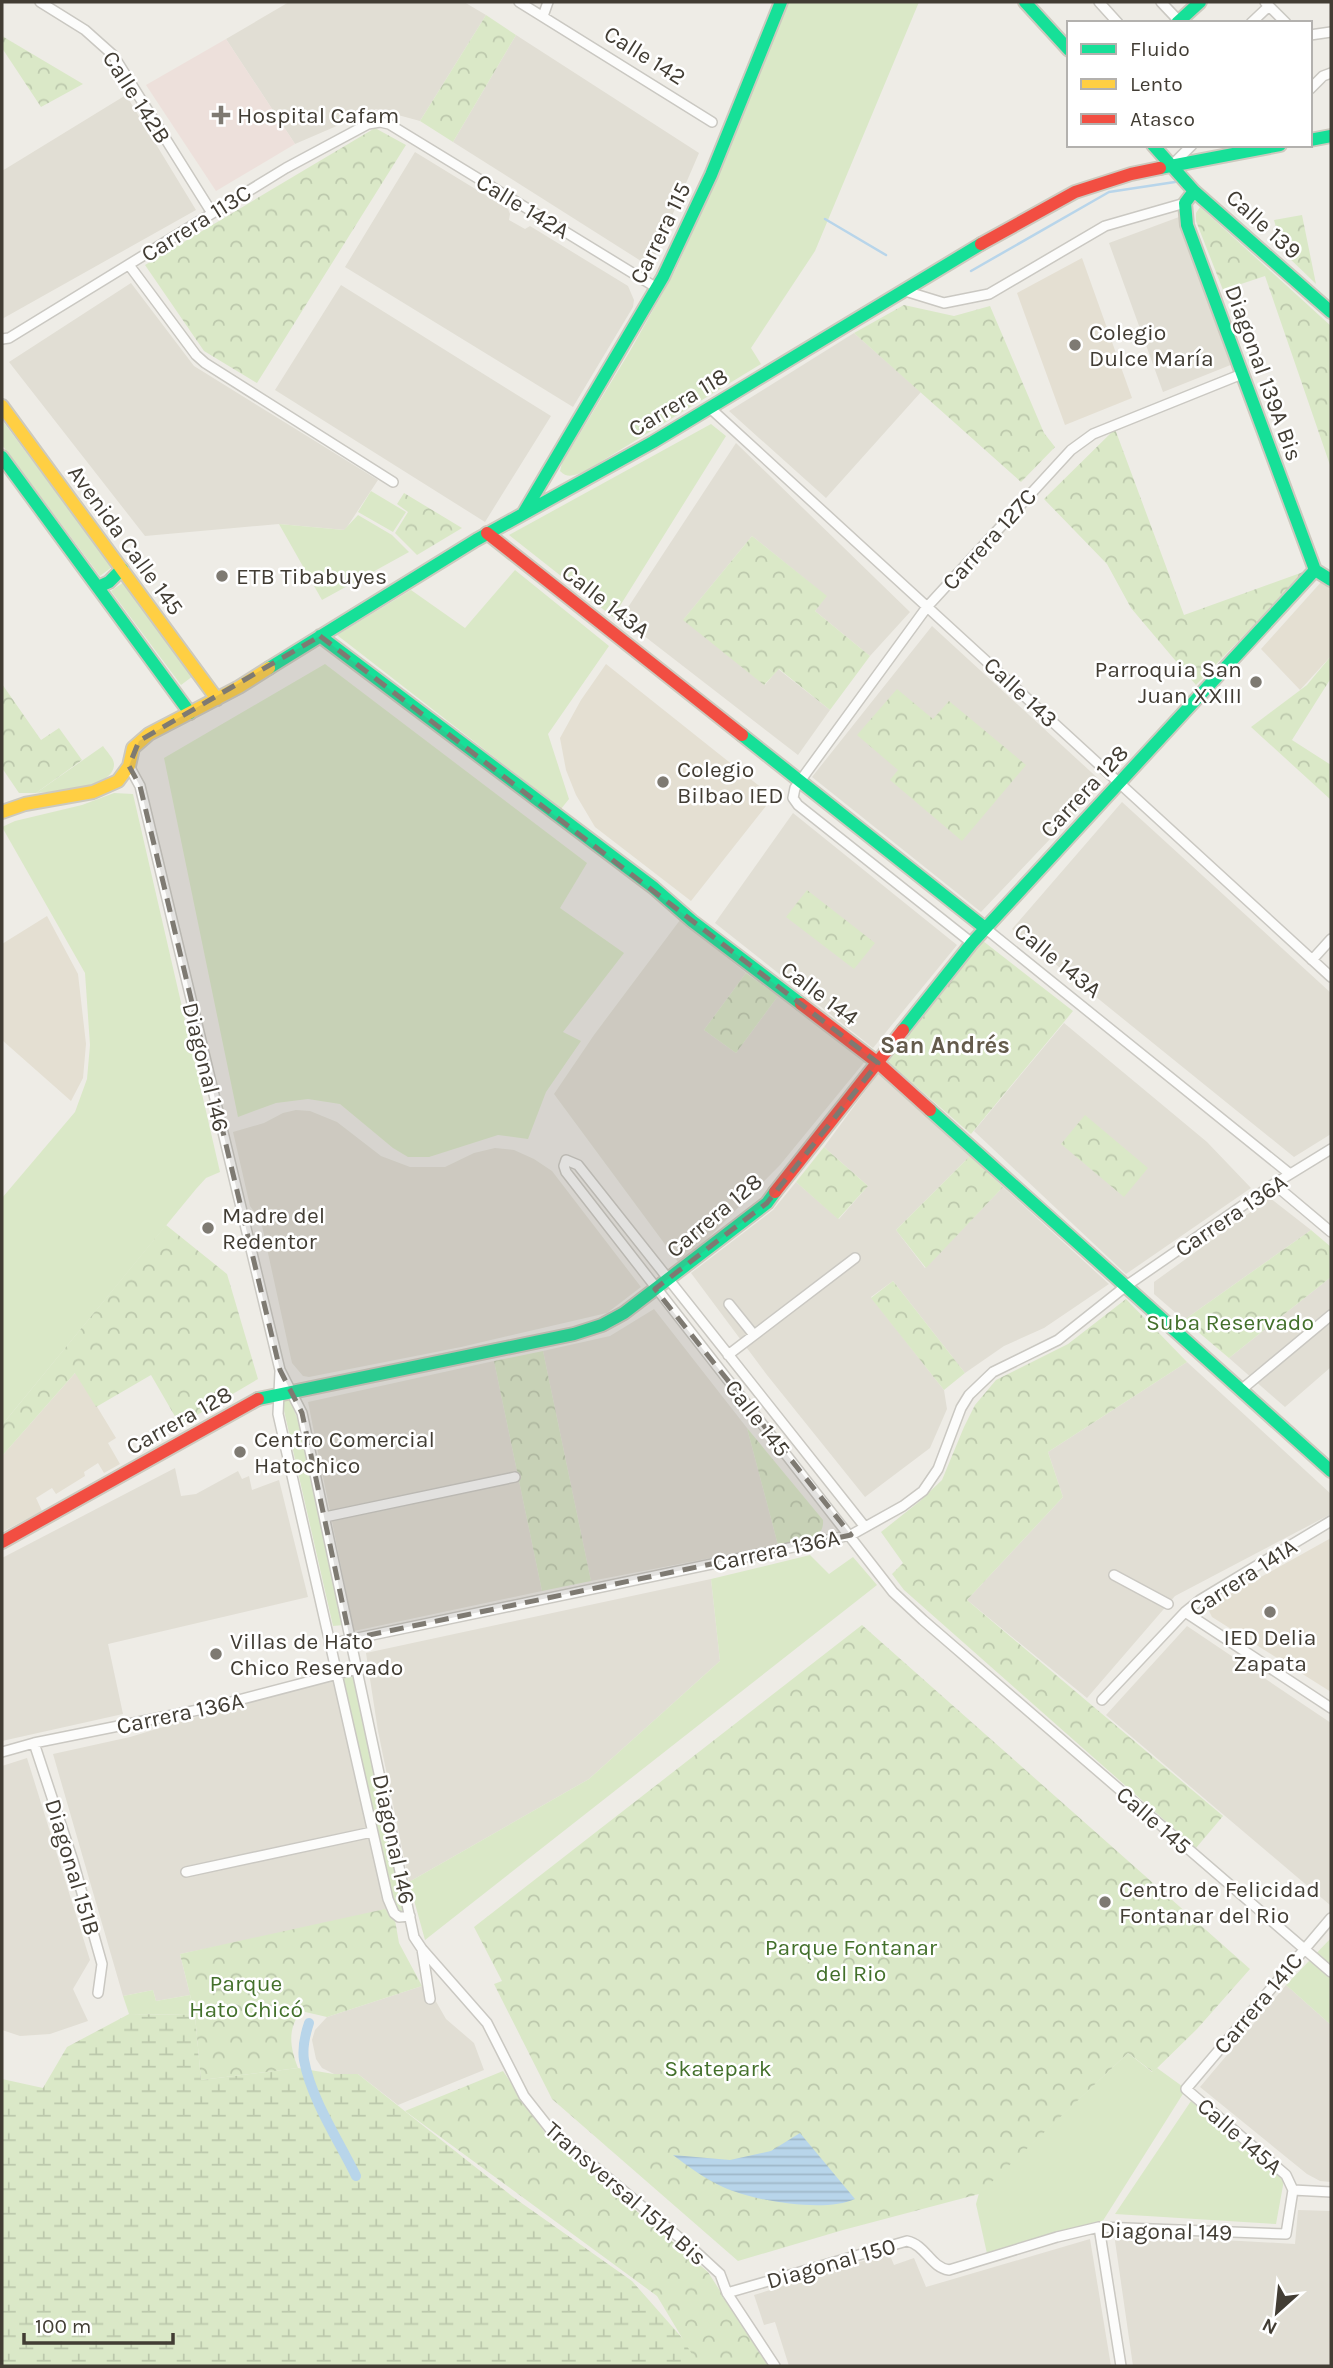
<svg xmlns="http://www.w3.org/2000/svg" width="1333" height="2368" viewBox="0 0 1333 2368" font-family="Karla,sans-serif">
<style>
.residential{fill:#e1ded4}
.education{fill:#e4dfd2}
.medical{fill:#ede0db}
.green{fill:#dae8c7}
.wetland{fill:url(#wetland-marsh)}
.park{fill:url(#park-crowns)}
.water{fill:url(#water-rules)}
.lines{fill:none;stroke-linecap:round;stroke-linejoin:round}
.stream{stroke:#b8d5ea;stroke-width:2.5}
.canal{stroke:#b8d5ea;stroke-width:10}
.street-casing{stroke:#cac8c2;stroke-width:12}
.fast-casing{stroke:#ccc9be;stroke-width:16}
.slow-casing{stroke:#ccc9be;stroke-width:16}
.jam-casing{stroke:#ccc9be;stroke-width:16}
.street{stroke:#fcfcfb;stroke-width:9}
.fast{stroke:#16e098;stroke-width:12}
.slow{stroke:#ffcf43;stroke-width:12}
.jam{stroke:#f24e42;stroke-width:12}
.marked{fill:#7e7a72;fill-opacity:0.2;stroke:#7e7a72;stroke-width:5;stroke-dasharray:14 9;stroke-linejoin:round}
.poi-dot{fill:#7e7a72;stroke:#fff;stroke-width:2.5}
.labels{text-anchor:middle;stroke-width:5;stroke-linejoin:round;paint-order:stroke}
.street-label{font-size:23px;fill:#423d34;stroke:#fff}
.poi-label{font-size:23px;fill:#423d34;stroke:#fff;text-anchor:start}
.park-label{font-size:23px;fill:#43702b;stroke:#fff}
.neighbourhood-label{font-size:24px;font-weight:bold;fill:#645b4c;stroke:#fff}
</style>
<defs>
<pattern id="wetland-marsh" width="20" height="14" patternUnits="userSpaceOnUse" patternTransform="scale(1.75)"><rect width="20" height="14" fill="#dae8c7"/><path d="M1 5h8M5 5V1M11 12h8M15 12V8" fill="none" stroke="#bcc8ac"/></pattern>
<pattern id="park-crowns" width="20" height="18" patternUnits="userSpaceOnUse" patternTransform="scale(1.75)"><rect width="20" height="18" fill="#dae8c7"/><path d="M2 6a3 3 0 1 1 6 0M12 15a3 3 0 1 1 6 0" fill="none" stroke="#bcc8ac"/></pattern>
<pattern id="water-rules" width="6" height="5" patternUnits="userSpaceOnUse" patternTransform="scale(1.75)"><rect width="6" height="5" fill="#b8d5ea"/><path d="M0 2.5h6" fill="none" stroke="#9fb8c9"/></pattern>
</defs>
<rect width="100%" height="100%" fill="#eeece6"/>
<path class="residential" d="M289,2H464L486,15L420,121L376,109L295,144L226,39Z
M516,35L699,153L653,260L641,261L453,142Z
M126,95L196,210L2,319V171Z
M415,152L508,209L510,214L509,220L525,229L530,226L628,286L634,300L633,307L573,407L345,267Z
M1179,217L1233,364L1163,392L1109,243Z
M131,283L194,366L378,480L345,530L279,524L145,536L9,362Z
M341,285L551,416L485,522L275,390Z
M854,333L921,392L826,498L729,411Z
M736,443L910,612L870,656L815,611L826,596L752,536L684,619L765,685L778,669L830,710L798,755L621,618Z
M932,626L1103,783L981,912L812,777Z
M1122,802L1331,993V1134L1294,1157L1012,929Z
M793,813L957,945L873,1048L715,923Z
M680,920L746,973L704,1030L736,1053L778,996L866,1060L780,1165L681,1266L554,1094L594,1035Z
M1064,1023L1207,1142L1251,1188L1126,1274L974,1131Z
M880,1071L970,1156L896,1230L925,1268L1003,1187L1109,1284L1044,1328L1004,1346L965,1373L893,1281L871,1297L944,1390L947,1409L930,1448L865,1497L767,1375L691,1273L773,1210L796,1182L839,1219L868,1186L824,1147Z
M296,1110L310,1111L337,1122L381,1156L410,1167H445L474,1153L495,1148L514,1150L534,1159L552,1171L641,1287L607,1313L461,1347L309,1377L303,1376L292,1363L261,1221L250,1206L233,1132L264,1123L283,1113Z
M1270,1198L1311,1230L1184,1320L1154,1294V1282Z
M1331,1277V1367L1285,1407L1229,1358Z
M654,1309L747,1428L778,1545L591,1581L543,1351L610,1336Z
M494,1361L542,1591L354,1631L308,1402Z
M1187,1362L1331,1494V1514L1175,1596L1087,1698L967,1600L1063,1497L1048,1452Z
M175,1468L181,1496L196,1494L238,1471L242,1479L249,1476L252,1490L279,1480L308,1597L108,1644L123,1714L2,1741V1558Z
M711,1579L720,1661L589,1779L409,1882L378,1731L366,1653Z
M1187,1626L1331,1723L1330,1905L1106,1715Z
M336,1675L387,1912L180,1954L190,1995L156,2001L153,1990L123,1996L53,1754L130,1737Z
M27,1758L90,1960L73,1989L88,2021L50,2034L20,2036L2,2030V1766Z
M1286,1985L1331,2025V2182L1320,2181L1307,2174L1200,2087Z
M422,1986L428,2000L434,1998L446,2019L474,2043L484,2070L398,2105L358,2074H334L322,2068L316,2059L312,2040L315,2030L327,2017Z
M1298,2210L1331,2211V2366H1133L1114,2234L1295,2244Z
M1090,2239L1111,2366H789L775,2322L764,2325L754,2295L889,2253L894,2265L914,2258L926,2287Z"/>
<path class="education" d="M1082,258L1132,398L1065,425L1017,293Z
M1322,581L1331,587V656L1300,690L1261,649Z
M606,664L773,797L691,901L595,827L576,795L566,770L560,738L581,700Z
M47,916L78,974L86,1044L83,1078L71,1101L2,1040V944Z
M76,1372L116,1438L108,1443L120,1464L104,1473L98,1463L84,1472L85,1476L56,1494L52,1488L36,1498L42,1511L2,1532V1456Z
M1331,1538V1692L1212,1617L1207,1607Z"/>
<path class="medical" d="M226,39L295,144L216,191L146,85Z"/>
<path class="green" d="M788,2H919L815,251L751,348L761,364L584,472C574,475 568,479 560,471L562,463L630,351L676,269L725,157Z
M2,420L112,567L100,576L2,445Z
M711,424L726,436L613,617L509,535Z
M371,491L406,512L393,532L358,512Z
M358,515L392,535L409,552L322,600L279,524L344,530Z
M515,570L609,646L548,734L569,799L561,809L337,635L411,590L465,628Z
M124,582L193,676L181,685L111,591Z
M325,664L587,863L560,908L624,953L563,1032L581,1041L546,1092L528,1139L498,1135L429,1157H408L393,1148L340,1104L308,1099L276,1103L238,1117L164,758Z
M103,746C106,751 114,758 114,764C115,789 52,792 36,793Z
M114,793L133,794L220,1172L206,1178L196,1189L2,1425V1198L75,1112L87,1079L90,1045L85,973L2,827L15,821L82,805Z
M290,1399L300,1426L344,1625L333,1626L282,1402Z
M810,1555L829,1574L853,1557L877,1585L425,1940L409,1882L589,1779L720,1661L711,1579Z
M351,1674L354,1678L405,1909L403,1912L399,1913L395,1908L343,1681L344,1676Z
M1331,1938V2025L1286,1985Z
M153,1990L156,2001L190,1995L195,2015L129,2014L123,1996Z
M1128,2053L1152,2072L1157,2068L1186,2089L1099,2227L988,2258L976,2204L979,2193Z
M1191,2101L1284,2180L1276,2224L1115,2214Z"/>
<path class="wetland" d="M129,2014L195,2015L201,2080L298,2068L334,2074H358L513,2197L632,2281L707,2366H2V2079L43,2088L67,2047Z"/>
<path class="park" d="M486,15L516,35L453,142L420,121Z
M2,36L83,84L41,107L2,48Z
M375,128L406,145L257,383L204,351L145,265Z
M1200,207L1331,326V468L1265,276L1223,290L1196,221V213Z
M1302,215L1316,284L1283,252L1274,220Z
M904,305L954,316L990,306L1044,433L1055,447L1021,482L854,333Z
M1115,429L1184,615L1306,571L1196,685L1131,608L1107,564L1044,499Z
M404,493L462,528L417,555L395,533L408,512L397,504Z
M752,536L827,596L815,611L870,656L830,710L779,669L764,685L683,620Z
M1331,656V678L1292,740L1331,765V800L1251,727L1307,685Z
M2,684L41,740L59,728L82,760L36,793H19L2,768Z
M897,689L933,719L949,701L1026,765L962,841L890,780L898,770L857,735Z
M807,890L875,943L854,969L786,917Z
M983,941L1073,1011L971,1134L888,1062Z
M746,973L778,996L736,1053L704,1030Z
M1085,1115L1148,1168L1124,1197L1061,1144Z
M824,1147L868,1186L838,1219L796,1182Z
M970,1156L1003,1187L926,1268L896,1230Z
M166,1225L227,1274L258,1379L180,1425L151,1375L96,1407L75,1373L2,1456V1425Z
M1311,1230L1331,1247V1277L1229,1358L1184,1320Z
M893,1281L965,1373L944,1390L871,1298Z
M1126,1299L1187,1362L1048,1452L1063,1497L967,1600L1223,1816L1196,1848L904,1590L892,1574L903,1563L881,1532L920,1501L942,1480L964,1427L975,1405L996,1380L1068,1344Z
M543,1351L591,1581L542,1591L494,1361Z
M747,1428L823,1520C825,1543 795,1542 778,1545Z
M862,1625L1250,1969L1197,2029L1153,2072L1128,2053L979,2194L843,2230L738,2261L552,2099L494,1984L502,1981L474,1927Z
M385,1909L395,1920L399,1943L422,1986L327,2017L301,2011C287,2030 290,2047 298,2068L201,2080L195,2015L180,1954Z
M503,2071L545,2133L708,2272L768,2366H699L657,2296L405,2111Z"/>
<path class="water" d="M800,2133L855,2199C825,2213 753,2201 723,2187C705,2179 689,2167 673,2155L730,2160L771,2151Z"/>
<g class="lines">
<path class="stream" d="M825,219L886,255
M971,271L1109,192L1175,182"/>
<path class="canal" d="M309,2023C305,2035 302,2047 304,2060C311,2099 339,2141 356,2176"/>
<g class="street-casing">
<path id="street" d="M40,2L85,30L113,55L212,213
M519,2L712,122
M1099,2L1118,23
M1161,2L1179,21
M1265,2L1286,23
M543,16L548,2
M1251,23L1269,6
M1310,35L1331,32
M1310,89L1323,76L1331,73
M1171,166L1192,145
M129,265L196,355L205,363L393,482
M905,291L944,303L989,294L1105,226L1185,203
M2,339L9,338L286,168L368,124L380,122L389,124L657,288
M710,408L1331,977
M129,766L140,786L280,1370L302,1413L414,1937L422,1949L487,2023L524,2096L550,2129L694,2250L720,2274L727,2293L775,2366
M985,928L1290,1174
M972,943L798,805L793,798L795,788L927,607L1071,450L1093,434L1242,374
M1312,960L1331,939
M1274,1184L1331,1232
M729,1304L754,1335
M728,1355L855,1258
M280,1372L278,1414L388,1899L394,1913L399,1917L410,1916
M1241,1390L1331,1315
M325,1517L515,1477
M865,1527L578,1165L566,1160L564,1166L566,1172L893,1592L923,1620L1331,1972
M1114,1575L1168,1604
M1185,1612L1331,1708
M329,1644L851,1535L903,1506L923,1491L938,1469L961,1408L969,1395L993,1372L1058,1340L1126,1286L1274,1184L1331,1149
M1102,1700L1185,1612L1200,1600L1331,1521
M34,1743L73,1861L102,1964L98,1993
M2,1752L34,1743L208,1708L357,1669
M186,1872L372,1832
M422,1949L430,1999
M1293,2190L1331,2192
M1099,2227L1121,2366
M727,2293L907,2241C926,2245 930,2267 949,2270L1057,2237L1099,2227L1286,2234L1293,2190L1286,2175L1186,2089L1331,1918"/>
</g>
<g class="fast-casing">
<path id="fast" d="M1025,2L1069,50
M1177,23L1200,2
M1310,140L1331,136
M1153,145L1194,191L1331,312
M1160,168L1280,145
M1194,191L1185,203L1187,225L1315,570
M2,457L190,713
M523,514L663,277L711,175L781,2
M1315,570L1331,580
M98,587L109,582L122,569
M320,636L653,887L692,921L801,1004
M269,668L476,540L653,442L981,244
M742,735L985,928
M903,1030L972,943L1315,570
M930,1110L1331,1471
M258,1399L574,1334L602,1325L624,1313L767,1203L775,1192"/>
</g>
<g class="slow-casing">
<path id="slow" d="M2,406L217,699
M2,812L25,804L93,792L118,781L129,766L133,748L149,734L239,687L269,668"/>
</g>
<g class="jam-casing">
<path id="jam" d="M981,244L1075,192L1131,174L1160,168
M487,533L742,735
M801,1004L878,1063L930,1110
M775,1192L903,1030
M2,1542L258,1399"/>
</g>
<use href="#street" class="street"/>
<use href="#fast" class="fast"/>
<use href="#slow" class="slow"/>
<use href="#jam" class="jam"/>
</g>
<path class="marked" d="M320,636L878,1063L767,1203L655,1289L851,1535L350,1639L302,1413L280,1370L140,786L129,766L139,741Z"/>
<g class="poi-dot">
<path d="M217.5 104.5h7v7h7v7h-7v7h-7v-7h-7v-7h7z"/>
<circle cx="1075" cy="345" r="7"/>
<circle cx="222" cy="576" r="7"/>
<circle cx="1256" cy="682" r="7"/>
<circle cx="663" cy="782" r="7"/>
<circle cx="208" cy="1228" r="7"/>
<circle cx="240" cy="1452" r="7"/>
<circle cx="1270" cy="1612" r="7"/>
<circle cx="216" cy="1654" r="7"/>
<circle cx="1105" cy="1902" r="7"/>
</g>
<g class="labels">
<g class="street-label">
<text transform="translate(645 55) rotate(32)" y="8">Calle 142</text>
<text transform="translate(137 97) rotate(57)" y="8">Calle 142B</text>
<text transform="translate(523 206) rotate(31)" y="8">Calle 142A</text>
<text transform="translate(196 223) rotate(-32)" y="8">Carrera 113C</text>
<text transform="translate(1264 224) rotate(42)" y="8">Calle 139</text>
<text transform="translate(660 233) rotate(-64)" y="8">Carrera 115</text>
<text transform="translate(1264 373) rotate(70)" y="8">Diagonal 139A Bis</text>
<text transform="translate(678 402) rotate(-31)" y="8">Carrera 118</text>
<text transform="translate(989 539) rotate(-48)" y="8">Carrera 127C</text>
<text transform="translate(126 540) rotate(54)" y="8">Avenida Calle 145</text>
<text transform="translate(606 601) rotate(38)" y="8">Calle 143A</text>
<text transform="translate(1021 692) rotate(43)" y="8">Calle 143</text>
<text transform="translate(1084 791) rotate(-47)" y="8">Carrera 128</text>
<text transform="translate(1058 960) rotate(39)" y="8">Calle 143A</text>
<text transform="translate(820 993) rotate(37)" y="8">Calle 144</text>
<text transform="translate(206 1067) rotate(76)" y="8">Diagonal 146</text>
<text transform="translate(714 1215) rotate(-40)" y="8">Carrera 128</text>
<text transform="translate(1231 1215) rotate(-34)" y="8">Carrera 136A</text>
<text transform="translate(758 1418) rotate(52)" y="8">Calle 145</text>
<text transform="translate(179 1420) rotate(-29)" y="8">Carrera 128</text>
<text transform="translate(776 1550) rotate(-12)" y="8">Carrera 136A</text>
<text transform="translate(1243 1577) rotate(-33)" y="8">Carrera 141A</text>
<text transform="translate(180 1713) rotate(-12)" y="8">Carrera 136A</text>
<text transform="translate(1154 1820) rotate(41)" y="8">Calle 145</text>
<text transform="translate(394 1839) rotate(78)" y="8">Diagonal 146</text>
<text transform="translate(73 1867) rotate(73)" y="8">Diagonal 151B</text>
<text transform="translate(1258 2003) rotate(-50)" y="8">Carrera 141C</text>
<text transform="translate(1240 2136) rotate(41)" y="8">Calle 145A</text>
<text transform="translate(626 2193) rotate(41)" y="8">Transversal 151A Bis</text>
<text transform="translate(1166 2231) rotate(1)" y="8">Diagonal 149</text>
<text transform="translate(831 2263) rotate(-16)" y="8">Diagonal 150</text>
</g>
<g class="poi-label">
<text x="237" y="123">Hospital Cafam</text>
<text x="1089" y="340">Colegio<tspan x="1089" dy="26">Dulce María</tspan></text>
<text x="236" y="584">ETB Tibabuyes</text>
<text x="1242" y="677" text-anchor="end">Parroquia San<tspan x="1242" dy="26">Juan XXIII</tspan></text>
<text x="677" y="777">Colegio<tspan x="677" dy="26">Bilbao IED</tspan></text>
<text x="222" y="1223">Madre del<tspan x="222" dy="26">Redentor</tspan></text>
<text x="254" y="1447">Centro Comercial<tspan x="254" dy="26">Hatochico</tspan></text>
<text x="1270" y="1645" text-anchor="middle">IED Delia<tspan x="1270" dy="26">Zapata</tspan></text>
<text x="230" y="1649">Villas de Hato<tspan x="230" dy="26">Chico Reservado</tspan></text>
<text x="1119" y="1897">Centro de Felicidad<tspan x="1119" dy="26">Fontanar del Rio</tspan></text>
</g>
<g class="park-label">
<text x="1230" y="1330">Suba Reservado</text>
<text x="851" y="1955">Parque Fontanar<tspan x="851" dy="26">del Rio</tspan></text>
<text x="246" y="1991">Parque<tspan x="246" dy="26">Hato Chicó</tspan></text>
<text x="718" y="2076">Skatepark</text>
</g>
<g class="neighbourhood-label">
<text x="945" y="1053">San Andrés</text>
</g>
</g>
<rect width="1333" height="2368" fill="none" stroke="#423d34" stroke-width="7"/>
<rect x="1067" y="21" width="245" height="126" fill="#ffffff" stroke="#b3b1ae" stroke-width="2"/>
<rect x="1081" y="44" width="35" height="10" fill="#16e098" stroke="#b3b1ae" stroke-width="2"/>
<text x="1130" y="56" font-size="21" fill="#423d34">Fluido</text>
<rect x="1081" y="79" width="35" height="10" fill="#ffcf43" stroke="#b3b1ae" stroke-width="2"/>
<text x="1130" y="91" font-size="21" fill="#423d34">Lento</text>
<rect x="1081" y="114" width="35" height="10" fill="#f24e42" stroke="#b3b1ae" stroke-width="2"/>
<text x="1130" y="126" font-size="21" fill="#423d34">Atasco</text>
<g transform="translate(1277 2312) rotate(207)" stroke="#ffffff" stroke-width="5" paint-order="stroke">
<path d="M0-5L12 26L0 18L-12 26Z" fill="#423d34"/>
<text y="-10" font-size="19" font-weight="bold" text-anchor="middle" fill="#423d34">N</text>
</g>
<path d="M24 2333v10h149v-10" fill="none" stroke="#423d34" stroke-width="3.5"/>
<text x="35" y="2333" font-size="21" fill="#423d34" stroke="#ffffff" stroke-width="5" paint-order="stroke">100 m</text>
</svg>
